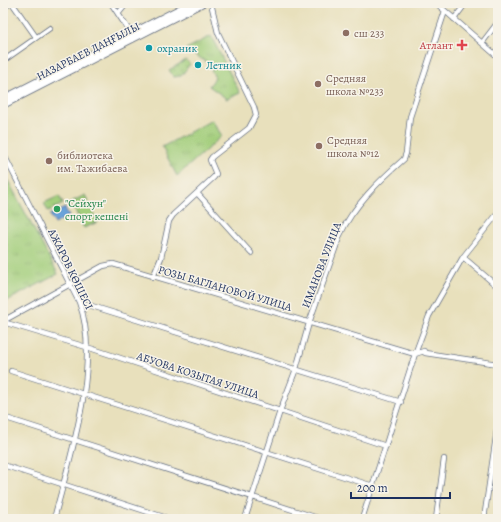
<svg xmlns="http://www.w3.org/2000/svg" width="501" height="522" viewBox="0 0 501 522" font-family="Alegreya,serif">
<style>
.grass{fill:url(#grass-dots);stroke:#5f7e6c}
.park{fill:url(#park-tufts);stroke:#5f7e6c}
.pitch{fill:#a3ce7b;stroke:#5f7e6c}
.water{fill:#6ba2d9;stroke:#43689c}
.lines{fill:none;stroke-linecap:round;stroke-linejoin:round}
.minor-casing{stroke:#636d7f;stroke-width:6}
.major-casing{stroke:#636d7f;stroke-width:8}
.minor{stroke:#fff;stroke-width:4.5}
.major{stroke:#fff;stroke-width:6}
.education-dot{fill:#8d6e63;stroke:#f7f3e8;stroke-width:1.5}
.health-dot{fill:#e0444e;stroke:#f7f3e8;stroke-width:1.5}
.culture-dot{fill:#0f9aa8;stroke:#f7f3e8;stroke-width:1.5}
.leisure-dot{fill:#2e9e5b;stroke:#f7f3e8;stroke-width:1.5}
.labels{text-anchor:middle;stroke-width:3;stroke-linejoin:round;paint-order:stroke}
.education-label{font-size:11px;fill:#785e54;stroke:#f7f3e8;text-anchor:start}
.health-label{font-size:11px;fill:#be3a42;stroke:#f7f3e8;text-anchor:end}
.culture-label{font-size:11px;fill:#0d838f;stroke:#f7f3e8;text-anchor:start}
.street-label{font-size:11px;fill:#1b2f5e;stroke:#f7f3e8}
.leisure-label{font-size:11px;fill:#27864d;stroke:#f7f3e8;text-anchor:start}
</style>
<defs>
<pattern id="grass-dots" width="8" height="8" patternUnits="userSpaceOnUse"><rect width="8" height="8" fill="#a3ce7b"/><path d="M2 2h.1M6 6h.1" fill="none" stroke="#8cb16d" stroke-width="1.8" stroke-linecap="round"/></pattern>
<pattern id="park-tufts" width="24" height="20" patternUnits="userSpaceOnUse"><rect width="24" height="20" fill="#a3ce7b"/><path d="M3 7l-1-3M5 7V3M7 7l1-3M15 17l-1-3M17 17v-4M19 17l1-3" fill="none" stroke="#8cb16d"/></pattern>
</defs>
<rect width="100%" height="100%" fill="#f7f3e8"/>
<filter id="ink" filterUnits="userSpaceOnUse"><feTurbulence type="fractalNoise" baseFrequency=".025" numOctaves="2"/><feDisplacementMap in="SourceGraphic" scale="8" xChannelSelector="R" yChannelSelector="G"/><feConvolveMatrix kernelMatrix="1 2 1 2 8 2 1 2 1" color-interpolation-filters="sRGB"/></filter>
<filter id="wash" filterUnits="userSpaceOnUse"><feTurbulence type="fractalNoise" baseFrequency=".012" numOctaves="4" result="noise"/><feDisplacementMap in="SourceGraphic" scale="16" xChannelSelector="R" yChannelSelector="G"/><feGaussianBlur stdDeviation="0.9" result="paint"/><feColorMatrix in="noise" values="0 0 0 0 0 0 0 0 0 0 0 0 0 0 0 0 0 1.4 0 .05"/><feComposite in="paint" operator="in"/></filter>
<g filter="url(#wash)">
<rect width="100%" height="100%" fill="#e8e0bc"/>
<path class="grass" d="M186,60L190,64L181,76L174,77L169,70Z"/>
<path class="park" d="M211,36L240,93L227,99L209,86L215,78L208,63L186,49Z
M212,120L222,136L177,176L162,147Z
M5,175L58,274L3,303V176Z"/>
<path class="pitch" d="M85,195L98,222L84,228L71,202Z
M59,196L63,204L48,211L44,203Z"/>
<path class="water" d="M65,208L69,216L55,224L50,215Z"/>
</g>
<g filter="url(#ink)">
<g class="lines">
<g class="minor-casing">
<path id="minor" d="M12,3L36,37
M111,3L132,35
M436,3L498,57
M3,8L11,3
M118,14L127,3
M454,19L466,3
M482,43L498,22
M3,61L50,28
M3,153L79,302C102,363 70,457 54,519
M197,193L251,253
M463,257L498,287
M153,277L161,258L169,221L173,215L214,177L216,174L210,160L212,157L249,128L256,115L254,107L218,33L211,3
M79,302L401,402
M3,321L103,266L113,264L415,354L424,351L425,353L498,364
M3,322L93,349L386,446
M11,371L373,486
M3,417L321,519
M3,465L170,519
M3,517L10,519
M245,519L280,411L296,369L309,323L340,235C353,206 380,180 404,159L406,153L410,117L445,11
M362,519L415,354L429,316L463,257L498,213
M436,519L444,459
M484,519L498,423"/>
</g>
<g class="major-casing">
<path id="major" d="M3,99L191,3
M3,105L203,3"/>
</g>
<use href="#minor" class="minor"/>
<use href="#major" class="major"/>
</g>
</g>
<g class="education-dot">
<circle cx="346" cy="33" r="4"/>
<circle cx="318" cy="84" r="4"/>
<circle cx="319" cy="146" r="4"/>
<circle cx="49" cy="161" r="4"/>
</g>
<path class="health-dot" d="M460 39h4v4h4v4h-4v4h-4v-4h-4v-4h4z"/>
<g class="culture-dot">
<circle cx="149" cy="48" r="4"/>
<circle cx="198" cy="65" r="4"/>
</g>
<circle class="leisure-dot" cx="57" cy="209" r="4"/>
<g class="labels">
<g class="education-label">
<text x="354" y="37">сш 233</text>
<text x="326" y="82">Средняя<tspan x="326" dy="13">школа №233</tspan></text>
<text x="327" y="144">Средняя<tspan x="327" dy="13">школа №12</tspan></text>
<text x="57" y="159">библиотека<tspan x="57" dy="13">им. Тажибаева</tspan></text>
</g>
<g class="health-label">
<text x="453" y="49">Атлант</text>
</g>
<g class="culture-label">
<text x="157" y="52">охраник</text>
<text x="206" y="69">Летник</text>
</g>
<g class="street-label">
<text transform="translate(88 51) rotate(-27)" y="4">НАЗАРБАЕВ ДАҢҒЫЛЫ</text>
<text transform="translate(321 265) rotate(-69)" y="4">ИМАНОВА УЛИЦА</text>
<text transform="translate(71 269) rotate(64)" y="4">АЖАРОВ КӨШЕСІ</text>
<text transform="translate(225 288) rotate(16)" y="4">РОЗЫ БАГЛАНОВОЙ УЛИЦА</text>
<text transform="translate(198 375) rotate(18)" y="4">АБУОВА КОЗЫТАЯ УЛИЦА</text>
</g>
<g class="leisure-label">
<text x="65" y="207">"Сейхун"<tspan x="65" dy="13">спорт кешені</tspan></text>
</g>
</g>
<rect width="501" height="522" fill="none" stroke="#f7f3e8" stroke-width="16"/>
<path d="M351 492v6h99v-6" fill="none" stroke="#1b2f5e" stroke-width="2"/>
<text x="357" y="492" font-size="12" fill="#1b2f5e" stroke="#f7f3e8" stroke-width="3" paint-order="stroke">200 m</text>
</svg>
